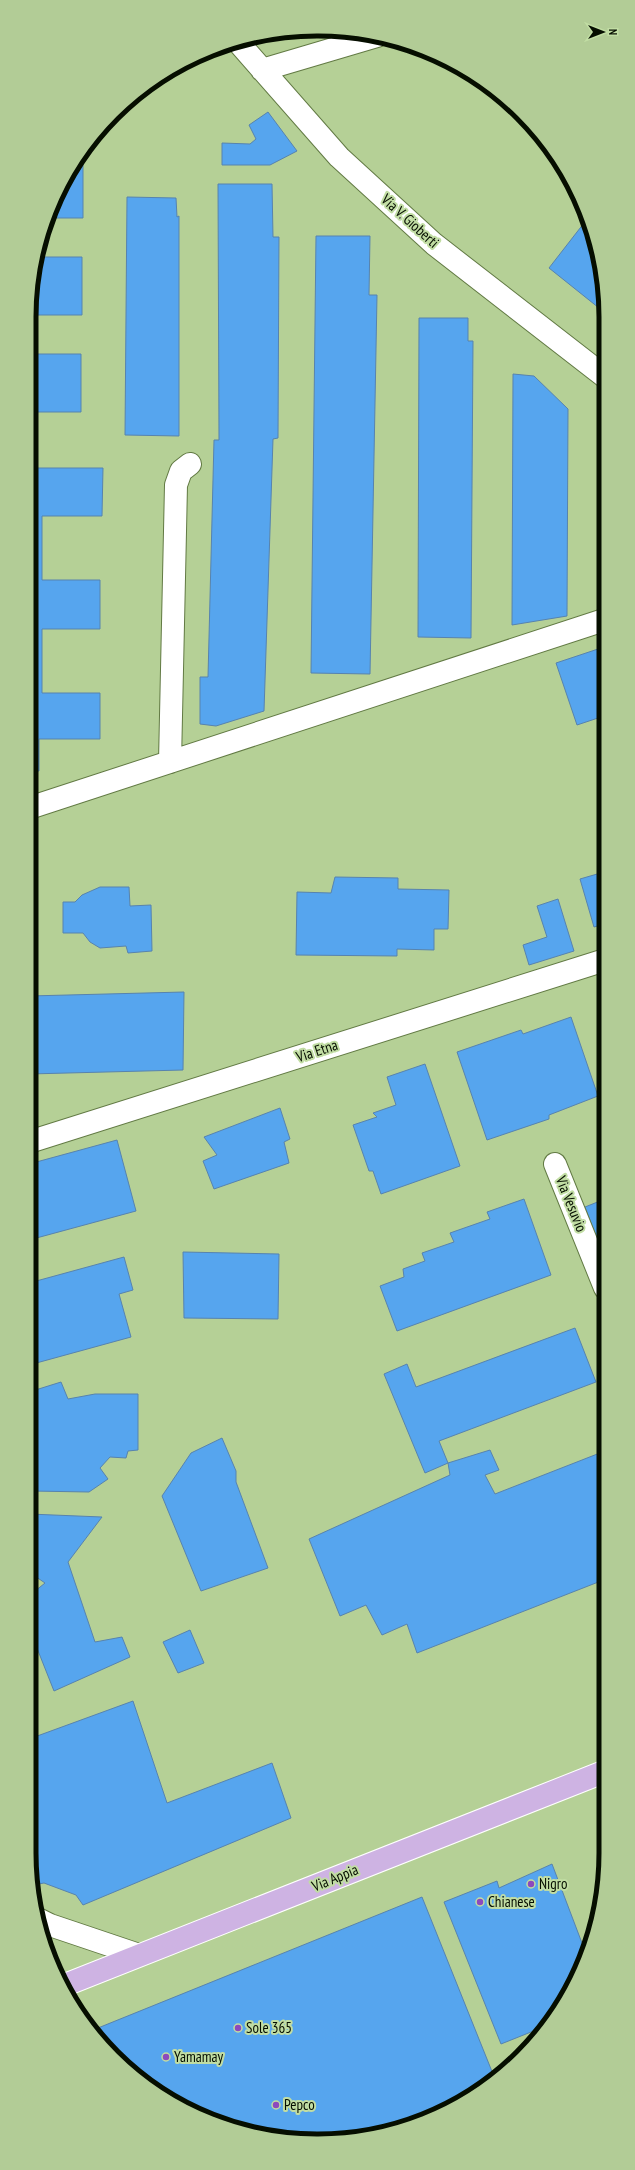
<svg xmlns="http://www.w3.org/2000/svg" width="635" height="2170" viewBox="0 0 635 2170" font-family="'PT Sans Narrow',sans-serif">
<style>
.building{fill:#56a5ee;stroke:#5783ae}
.lines{fill:none;stroke-linecap:round;stroke-linejoin:round}
.minor-casing{stroke:#627a44;stroke-width:24}
.secondary-casing{stroke:#627a44;stroke-width:24}
.primary-casing{stroke:#fff;stroke-width:24}
.minor{stroke:#fff;stroke-width:22}
.secondary{stroke:#fff;stroke-width:22}
.primary{stroke:#ceb3e3;stroke-width:22}
.poi-dot{fill:#8d49bd;stroke:#c1dda3;stroke-width:1.5}
.labels{text-anchor:middle;stroke-width:4;stroke-linejoin:round;paint-order:stroke}
.street-label{font-size:15px;fill:#060e00;stroke:#c1dda3}
.poi-label{font-size:15px;fill:#060e00;stroke:#c1dda3;text-anchor:start}
.rim{fill:none;stroke:#060e00;stroke-width:5}
</style>
<rect width="100%" height="100%" fill="#b5d096"/>
<path class="building" d="M268,112L297,151L270,165H222V143L250,144L256,139L249,125Z
M76,159H83V218H48L51,207Z
M218,184H272L273,237H279L278,438L273,439L264,711L216,726L200,724V677H208L214,440H219Z
M127,197L176,198L177,217L179,216V436L125,435Z
M584,223L590,228L604,280V312L549,268Z
M316,236H370L369,295H377L370,674L311,673Z
M36,257H82V315H29Z
M419,318H468V341H473L471,638L418,637Z
M29,354H81V412H29Z
M513,374L534,376L568,409L567,616L512,625Z
M29,468H103L102,516H42V580H100V629H42V693H100V739H39V771H29Z
M604,647V716L577,725L556,663Z
M604,872L605,924L594,927L580,879Z
M335,877L398,878V889L449,890L448,929H434V950L397,949V956L296,955L297,892L331,893Z
M100,887H129L130,906L151,905L152,951L128,953L126,946L100,948L90,942L83,933H63V902H75L82,895Z
M558,899L574,951L529,965L523,945L547,937L537,906Z
M184,992L183,1070L29,1074V996Z
M605,1013V1031L599,1015Z
M571,1017L598,1096L549,1115V1119L487,1140L457,1052L521,1030L523,1034Z
M425,1064L460,1166L381,1194L373,1171H369L353,1125L377,1117L373,1113L396,1105L387,1077Z
M280,1108L290,1139L284,1142L289,1163L214,1189L203,1161L217,1155L204,1137Z
M117,1140L136,1211L29,1240V1164Z
M524,1199L551,1275L397,1331L380,1286L404,1277L403,1269L425,1261L422,1253L454,1242L450,1233L490,1219L487,1212Z
M605,1199V1260L585,1207Z
M183,1252L279,1254L278,1319L184,1318Z
M124,1257L133,1290L119,1294L131,1337L29,1365V1283Z
M575,1328L596,1382L439,1441L448,1463L425,1473L384,1374L407,1364L416,1387Z
M61,1382L68,1399L95,1394H138V1450L128,1451L126,1458L110,1457L100,1468L108,1479L89,1492L31,1491V1412L29,1392Z
M222,1438L236,1471V1482L268,1568L201,1591L162,1496L191,1453Z
M490,1450L499,1470L485,1475L495,1494L605,1451L606,1579L417,1653L407,1624L382,1635L366,1605L340,1616L309,1539L450,1475L448,1463Z
M29,1514L102,1517L68,1562L95,1642L122,1637L130,1657L54,1691L29,1628V1596L45,1583L29,1572Z
M190,1630L204,1663L178,1673L163,1642Z
M133,1701L167,1803L272,1763L291,1818L83,1905L76,1895L44,1883L34,1885L31,1877L29,1852V1739Z
M552,1864L585,1951L567,1997L546,2026L501,2044L444,1902L497,1881L499,1888Z
M422,1897L495,2079L445,2111L392,2131L298,2140L243,2131L190,2111L142,2082L101,2043L93,2030Z"/>
<g class="lines">
<g class="minor-casing">
<path id="minor" d="M238,42L339,157L434,244L604,376
M262,70L377,36
M170,762L176,485L181,471L190,464
M29,808L604,620
M29,1142L605,960
M555,1164L605,1288"/>
</g>
<g class="secondary-casing">
<path id="secondary" d="M38,1919L50,1925L139,1955"/>
</g>
<g class="primary-casing">
<path id="primary" d="M65,1985L606,1771"/>
</g>
<use href="#minor" class="minor"/>
<use href="#secondary" class="secondary"/>
<use href="#primary" class="primary"/>
</g>
<g class="poi-dot">
<circle cx="531" cy="1884" r="4"/>
<circle cx="480" cy="1902" r="4"/>
<circle cx="238" cy="2028" r="4"/>
<circle cx="166" cy="2057" r="4"/>
<circle cx="276" cy="2105" r="4"/>
</g>
<g class="labels">
<g class="street-label">
<text transform="translate(410 221) rotate(42)" y="5">Via V. Gioberti</text>
<text transform="translate(317 1051) rotate(-18)" y="5">Via Etna</text>
<text transform="translate(571 1204) rotate(68)" y="5">Via Vesuvio</text>
<text transform="translate(335 1878) rotate(-22)" y="5">Via Appia</text>
</g>
<g class="poi-label">
<text x="539" y="1889">Nigro</text>
<text x="488" y="1907">Chianese</text>
<text x="246" y="2033">Sole 365</text>
<text x="174" y="2062">Yamamay</text>
<text x="284" y="2110">Pepco</text>
</g>
</g>
<path d="M0 0H635V2170H0ZM317 36H318A281 281 0 0 1 599 317V1853A281 281 0 0 1 318 2134H317A281 281 0 0 1 36 1853V317A281 281 0 0 1 317 36Z" fill="#b2cc96" fill-rule="evenodd"/>
<path class="rim" d="M317 36H318A281 281 0 0 1 599 317V1853A281 281 0 0 1 318 2134H317A281 281 0 0 1 36 1853V317A281 281 0 0 1 317 36Z"/>
<g transform="translate(603 32) rotate(90)" stroke="#c1dda3" stroke-width="3" paint-order="stroke">
<path d="M0-3L7 15L0 10L-7 15Z" fill="#060e00"/>
<text y="-6" font-size="11" font-weight="bold" text-anchor="middle" fill="#060e00">N</text>
</g>
</svg>
